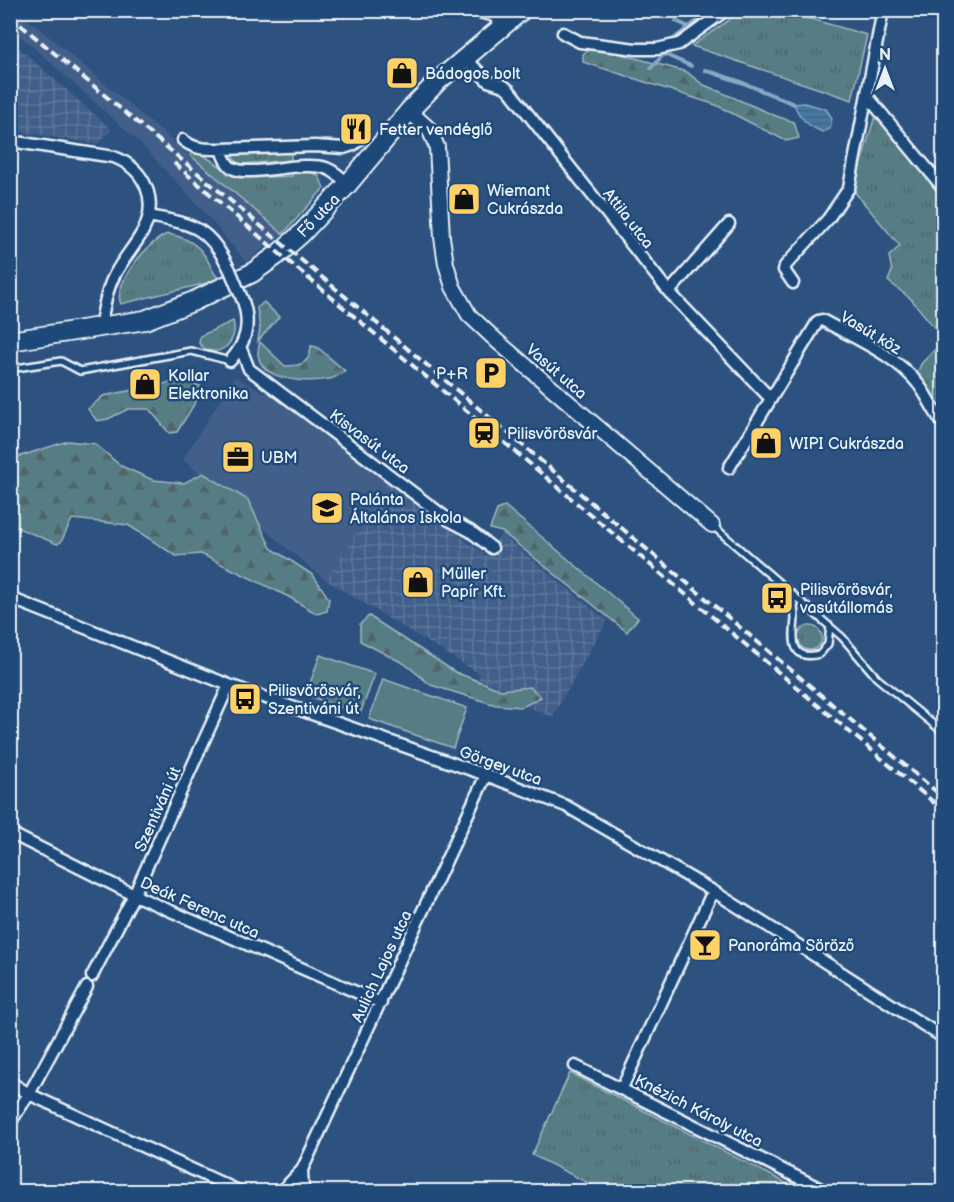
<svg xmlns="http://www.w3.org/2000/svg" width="954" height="1202" viewBox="0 0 954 1202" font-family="'Balsamiq Sans',sans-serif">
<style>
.built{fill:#425e8a}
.industrial{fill:url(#industrial-grid)}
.grass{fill:url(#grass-tufts);stroke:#a0b7be;stroke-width:1.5}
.forest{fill:url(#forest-firs);stroke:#a0b7be;stroke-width:1.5}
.park{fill:#577d84;stroke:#a0b7be;stroke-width:1.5}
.water{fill:url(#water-rules);stroke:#86a9c4;stroke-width:1.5}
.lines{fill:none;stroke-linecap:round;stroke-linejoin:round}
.stream{stroke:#86a9c4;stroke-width:4}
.service-casing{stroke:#e8f1f8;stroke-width:10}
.minor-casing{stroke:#e8f1f8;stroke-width:15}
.tertiary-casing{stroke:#e8f1f8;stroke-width:18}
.primary-casing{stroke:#e8f1f8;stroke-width:22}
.service{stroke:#1f4a7a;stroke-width:5}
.minor{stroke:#1f4a7a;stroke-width:10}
.tertiary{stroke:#1f4a7a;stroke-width:14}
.primary{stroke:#1f4a7a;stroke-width:18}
.rail{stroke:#e8f1f8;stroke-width:4;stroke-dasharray:9 4.5;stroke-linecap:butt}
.minor-bridge-casing{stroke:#e8f1f8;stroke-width:15;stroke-linecap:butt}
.minor-bridge{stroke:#1f4a7a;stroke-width:10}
.labels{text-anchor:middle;stroke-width:5;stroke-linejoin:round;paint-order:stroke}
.poi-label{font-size:16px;fill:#e8f1f8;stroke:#1f4a7a;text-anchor:start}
.street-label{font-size:16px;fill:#e8f1f8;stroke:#1f4a7a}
</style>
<defs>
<pattern id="industrial-grid" width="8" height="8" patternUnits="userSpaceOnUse" patternTransform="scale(1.5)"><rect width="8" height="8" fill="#425e8a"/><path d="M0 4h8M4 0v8" fill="none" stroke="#5d769b"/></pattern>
<pattern id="grass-tufts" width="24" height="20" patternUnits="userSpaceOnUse" patternTransform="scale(1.5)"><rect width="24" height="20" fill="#577d84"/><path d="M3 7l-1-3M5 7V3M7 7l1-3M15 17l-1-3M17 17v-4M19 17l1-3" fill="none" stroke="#4f656a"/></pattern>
<pattern id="forest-firs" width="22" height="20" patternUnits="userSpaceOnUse" patternTransform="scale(1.5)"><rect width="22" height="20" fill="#577d84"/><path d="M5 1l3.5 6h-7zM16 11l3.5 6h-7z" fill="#4f656a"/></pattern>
<pattern id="water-rules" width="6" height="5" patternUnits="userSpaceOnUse" patternTransform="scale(1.5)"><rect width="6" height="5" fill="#4479a1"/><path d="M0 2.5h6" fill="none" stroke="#45637a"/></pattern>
</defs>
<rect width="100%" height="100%" fill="#2e5280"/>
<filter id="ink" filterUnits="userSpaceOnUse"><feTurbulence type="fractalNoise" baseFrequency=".0167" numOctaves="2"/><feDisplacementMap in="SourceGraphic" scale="12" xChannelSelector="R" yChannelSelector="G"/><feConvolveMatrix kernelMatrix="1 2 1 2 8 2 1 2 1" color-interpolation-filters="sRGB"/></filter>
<g filter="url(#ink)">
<path class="built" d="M10,11H15L40,29L283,234L246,262L204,212L139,142L11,27Z
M235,377L273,397L388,483L326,580L267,532L183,459Z"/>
<path class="industrial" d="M11,41L112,130L97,144L11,130Z
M388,483L487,556L501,534L607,621L552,717L476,683L480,674L326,580Z"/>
<path class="grass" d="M742,11H783L867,35L852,100L692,46Z
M874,119H879L943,198V338L911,299L888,281L892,271L889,256L900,246L853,190Z
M291,150V160L243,164L238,163L233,158L235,152Z
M193,152L203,155L238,178L292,176L291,172H311L319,176L324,188L283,234L190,155Z
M168,234C183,237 196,242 205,256C210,263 212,272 218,278L211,282L121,304C111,285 150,239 168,234Z
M264,302L279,317L258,341L260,328L257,308Z
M233,321C240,343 215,363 199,343L200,336Z
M943,341V412L942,413L917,374L921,364Z
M798 638a12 12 0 1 1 24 0a12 12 0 1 1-24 0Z
M570,1073L802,1191H604L532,1155Z"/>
<path class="forest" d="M595,47L687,72L702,84L776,116L794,122L799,138L786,141L716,105L583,62V54Z
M260,342L285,366C302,366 310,363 311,346L317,347L345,371C340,374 334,379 329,379C303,384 247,380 260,342Z
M183,380L200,386L198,398L177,432L169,433L149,409H128L108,419L97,421L88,409L103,396Z
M68,441L95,444L121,466L153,480L184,483L203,473L248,500L271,548L313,575L329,599L327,611L317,614L289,597L201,554L176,556L128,525L72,519L61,542L57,544L11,525V459Z
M505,506L638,618L627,632L502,532L490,529L497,510Z
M369,616L455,672L501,690L530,687L541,697L522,707L496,705L431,685L405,664L360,641V624Z"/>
<path class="park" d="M320,655L375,674L360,714L306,695Z
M383,679L467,708L453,748L369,719Z"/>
<path class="water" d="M804,103L826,109L832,118L830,129L823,132C809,127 799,118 794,104Z"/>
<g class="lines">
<path class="stream" d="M676,21L689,27
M671,41L711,10
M651,68L664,54L691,66
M705,70L741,82L794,104"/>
<g class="service-casing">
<path id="service" d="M10,304H14
M10,369L61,361L80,371L191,351L230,361
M713,526L842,637L877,678L944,733
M792,595C794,603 795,611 795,619C793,639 790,662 820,654L828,644L830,626"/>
</g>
<g class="minor-casing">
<path id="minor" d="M470,10L492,15L505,25
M563,33L580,42L636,49H657L679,44L726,10
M465,58L488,81L504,86L509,90L669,292L771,399
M868,97L944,189
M183,140C195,150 207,149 221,149C223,156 226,164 232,168C251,178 300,160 326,168C334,171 342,178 348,184
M10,141L114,157C145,169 159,200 143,231C135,246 123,259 115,274C106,290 104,309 100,327
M221,149L315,146L344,148L353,145L361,138
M149,216C195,225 208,226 230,270
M793,283L784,270L785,266L828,219L849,188L883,10
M669,292L729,224
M241,349L249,369L449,520L470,531L492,548
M230,361C246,343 251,325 243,301
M729,468L818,321L822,320C854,338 896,355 919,385C928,397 934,412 944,425
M10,598L229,685L486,775L566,806L713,891L944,1038
M10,833L134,895L381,1003
M92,976L134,895L229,685
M575,1066L827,1192
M10,1082L29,1094L241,1192
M622,1088L713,891
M10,1123L29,1094L87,987
M281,1192L302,1170
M303,1192L302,1170L486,775"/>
</g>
<g class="tertiary-casing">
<path id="tertiary" d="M409,111L429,129L437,147L442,237L446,264L453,287L469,315L498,342L712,525"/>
</g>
<g class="primary-casing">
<path id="primary" d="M10,341L145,320L194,301L252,273L277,255L301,234L348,184L409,111L438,81L522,10"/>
</g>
<use href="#service" class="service"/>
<use href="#minor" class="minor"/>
<use href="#tertiary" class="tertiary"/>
<use href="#primary" class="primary"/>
<path class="rail" d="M10,16L944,798
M174,163L294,266L944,811"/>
<g class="minor-bridge-casing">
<path id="minor-bridge" d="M230,270L243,301"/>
</g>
<use href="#minor-bridge" class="minor-bridge"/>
</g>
</g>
<defs>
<g id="shop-square" transform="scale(1.725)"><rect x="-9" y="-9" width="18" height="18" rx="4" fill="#ffd166" stroke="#1f4a7a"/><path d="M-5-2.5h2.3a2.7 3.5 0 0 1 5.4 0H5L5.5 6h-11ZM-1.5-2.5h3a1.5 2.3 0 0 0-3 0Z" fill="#111"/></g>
<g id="restaurant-square" transform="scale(1.725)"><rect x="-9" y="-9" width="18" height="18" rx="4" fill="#ffd166" stroke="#1f4a7a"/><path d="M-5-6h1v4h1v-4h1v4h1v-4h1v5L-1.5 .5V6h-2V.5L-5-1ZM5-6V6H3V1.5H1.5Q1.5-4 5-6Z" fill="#111"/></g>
<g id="parking-square" transform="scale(1.725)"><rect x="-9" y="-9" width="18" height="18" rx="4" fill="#ffd166" stroke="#1f4a7a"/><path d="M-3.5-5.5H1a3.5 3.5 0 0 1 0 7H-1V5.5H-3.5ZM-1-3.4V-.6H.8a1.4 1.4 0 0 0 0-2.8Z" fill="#111"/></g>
<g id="station-square" transform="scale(1.725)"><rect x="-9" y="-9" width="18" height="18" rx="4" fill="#ffd166" stroke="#1f4a7a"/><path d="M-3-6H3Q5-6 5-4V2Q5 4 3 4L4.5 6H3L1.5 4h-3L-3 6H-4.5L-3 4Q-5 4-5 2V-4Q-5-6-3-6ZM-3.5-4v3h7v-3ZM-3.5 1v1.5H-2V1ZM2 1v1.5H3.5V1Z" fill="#111"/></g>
<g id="office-square" transform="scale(1.725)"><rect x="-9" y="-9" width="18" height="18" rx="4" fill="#ffd166" stroke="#1f4a7a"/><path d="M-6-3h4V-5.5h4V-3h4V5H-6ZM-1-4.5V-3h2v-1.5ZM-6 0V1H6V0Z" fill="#111"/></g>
<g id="school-square" transform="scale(1.725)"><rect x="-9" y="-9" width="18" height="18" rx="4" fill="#ffd166" stroke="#1f4a7a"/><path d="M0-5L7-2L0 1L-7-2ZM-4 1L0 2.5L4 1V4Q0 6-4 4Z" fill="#111"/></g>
<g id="bus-square" transform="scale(1.725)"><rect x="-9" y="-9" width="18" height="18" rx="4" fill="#ffd166" stroke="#1f4a7a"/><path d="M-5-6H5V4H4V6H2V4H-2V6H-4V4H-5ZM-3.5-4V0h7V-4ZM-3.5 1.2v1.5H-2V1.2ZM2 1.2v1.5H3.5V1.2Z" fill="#111"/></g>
<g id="bar-square" transform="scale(1.725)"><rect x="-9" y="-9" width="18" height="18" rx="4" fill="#ffd166" stroke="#1f4a7a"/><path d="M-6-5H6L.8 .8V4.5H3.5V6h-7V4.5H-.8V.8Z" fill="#111"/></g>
</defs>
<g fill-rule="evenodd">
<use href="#shop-square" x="402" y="73"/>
<use href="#restaurant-square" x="356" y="129"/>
<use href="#shop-square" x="464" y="199"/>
<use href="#parking-square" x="491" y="373"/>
<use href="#shop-square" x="145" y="384"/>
<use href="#station-square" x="484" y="433"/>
<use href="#shop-square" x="766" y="443"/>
<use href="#office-square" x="238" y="457"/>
<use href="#school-square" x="327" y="508"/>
<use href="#shop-square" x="418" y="582"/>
<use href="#bus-square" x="777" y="598"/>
<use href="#bus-square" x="245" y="699"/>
<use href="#bar-square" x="705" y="945"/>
</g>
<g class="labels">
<g class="poi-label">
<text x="425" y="79">Bádogos bolt</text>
<text x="379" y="135">Fetter vendéglő</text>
<text x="487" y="196">Wiemant<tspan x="487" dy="18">Cukrászda</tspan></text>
<text x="468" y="379" text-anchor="end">P+R</text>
<text x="168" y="381">Kollar<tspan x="168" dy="18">Elektronika</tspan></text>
<text x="507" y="439">Pilisvörösvár</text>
<text x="789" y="449">WIPI Cukrászda</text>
<text x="261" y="463">UBM</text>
<text x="350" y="505">Palánta<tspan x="350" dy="18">Általános Iskola</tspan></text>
<text x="441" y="579">Müller<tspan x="441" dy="18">Papír Kft.</tspan></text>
<text x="800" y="595">Pilisvörösvár,<tspan x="800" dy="18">vasútállomás</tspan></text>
<text x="268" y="696">Pilisvörösvár,<tspan x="268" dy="18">Szentiváni út</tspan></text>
<text x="728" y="951">Panoráma Söröző</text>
</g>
<g class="street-label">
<text transform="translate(318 215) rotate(-46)" y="6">Fő utca</text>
<text transform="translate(629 218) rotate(52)" y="6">Attila utca</text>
<text transform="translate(871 332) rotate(31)" y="6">Vasút köz</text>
<text transform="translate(557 371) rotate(41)" y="6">Vasút utca</text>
<text transform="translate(370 441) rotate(37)" y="6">Kisvasút utca</text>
<text transform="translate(501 765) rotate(20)" y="6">Görgey utca</text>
<text transform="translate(157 809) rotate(-66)" y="6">Szentiváni út</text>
<text transform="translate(200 907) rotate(24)" y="6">Deák Ferenc utca</text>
<text transform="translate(381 966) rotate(-65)" y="6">Aulich Lajos utca</text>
<text transform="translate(699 1110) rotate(27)" y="6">Knézich Károly utca</text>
</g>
</g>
<rect width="954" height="1202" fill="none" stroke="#1f4a7a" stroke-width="36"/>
<rect x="18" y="18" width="918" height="1166" fill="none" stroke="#e8f1f8" stroke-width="2" filter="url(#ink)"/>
<g transform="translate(885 69)" stroke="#1f4a7a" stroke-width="4.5" paint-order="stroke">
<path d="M0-4.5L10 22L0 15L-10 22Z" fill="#e8f1f8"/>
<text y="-9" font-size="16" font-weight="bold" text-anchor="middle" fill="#e8f1f8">N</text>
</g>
</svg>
